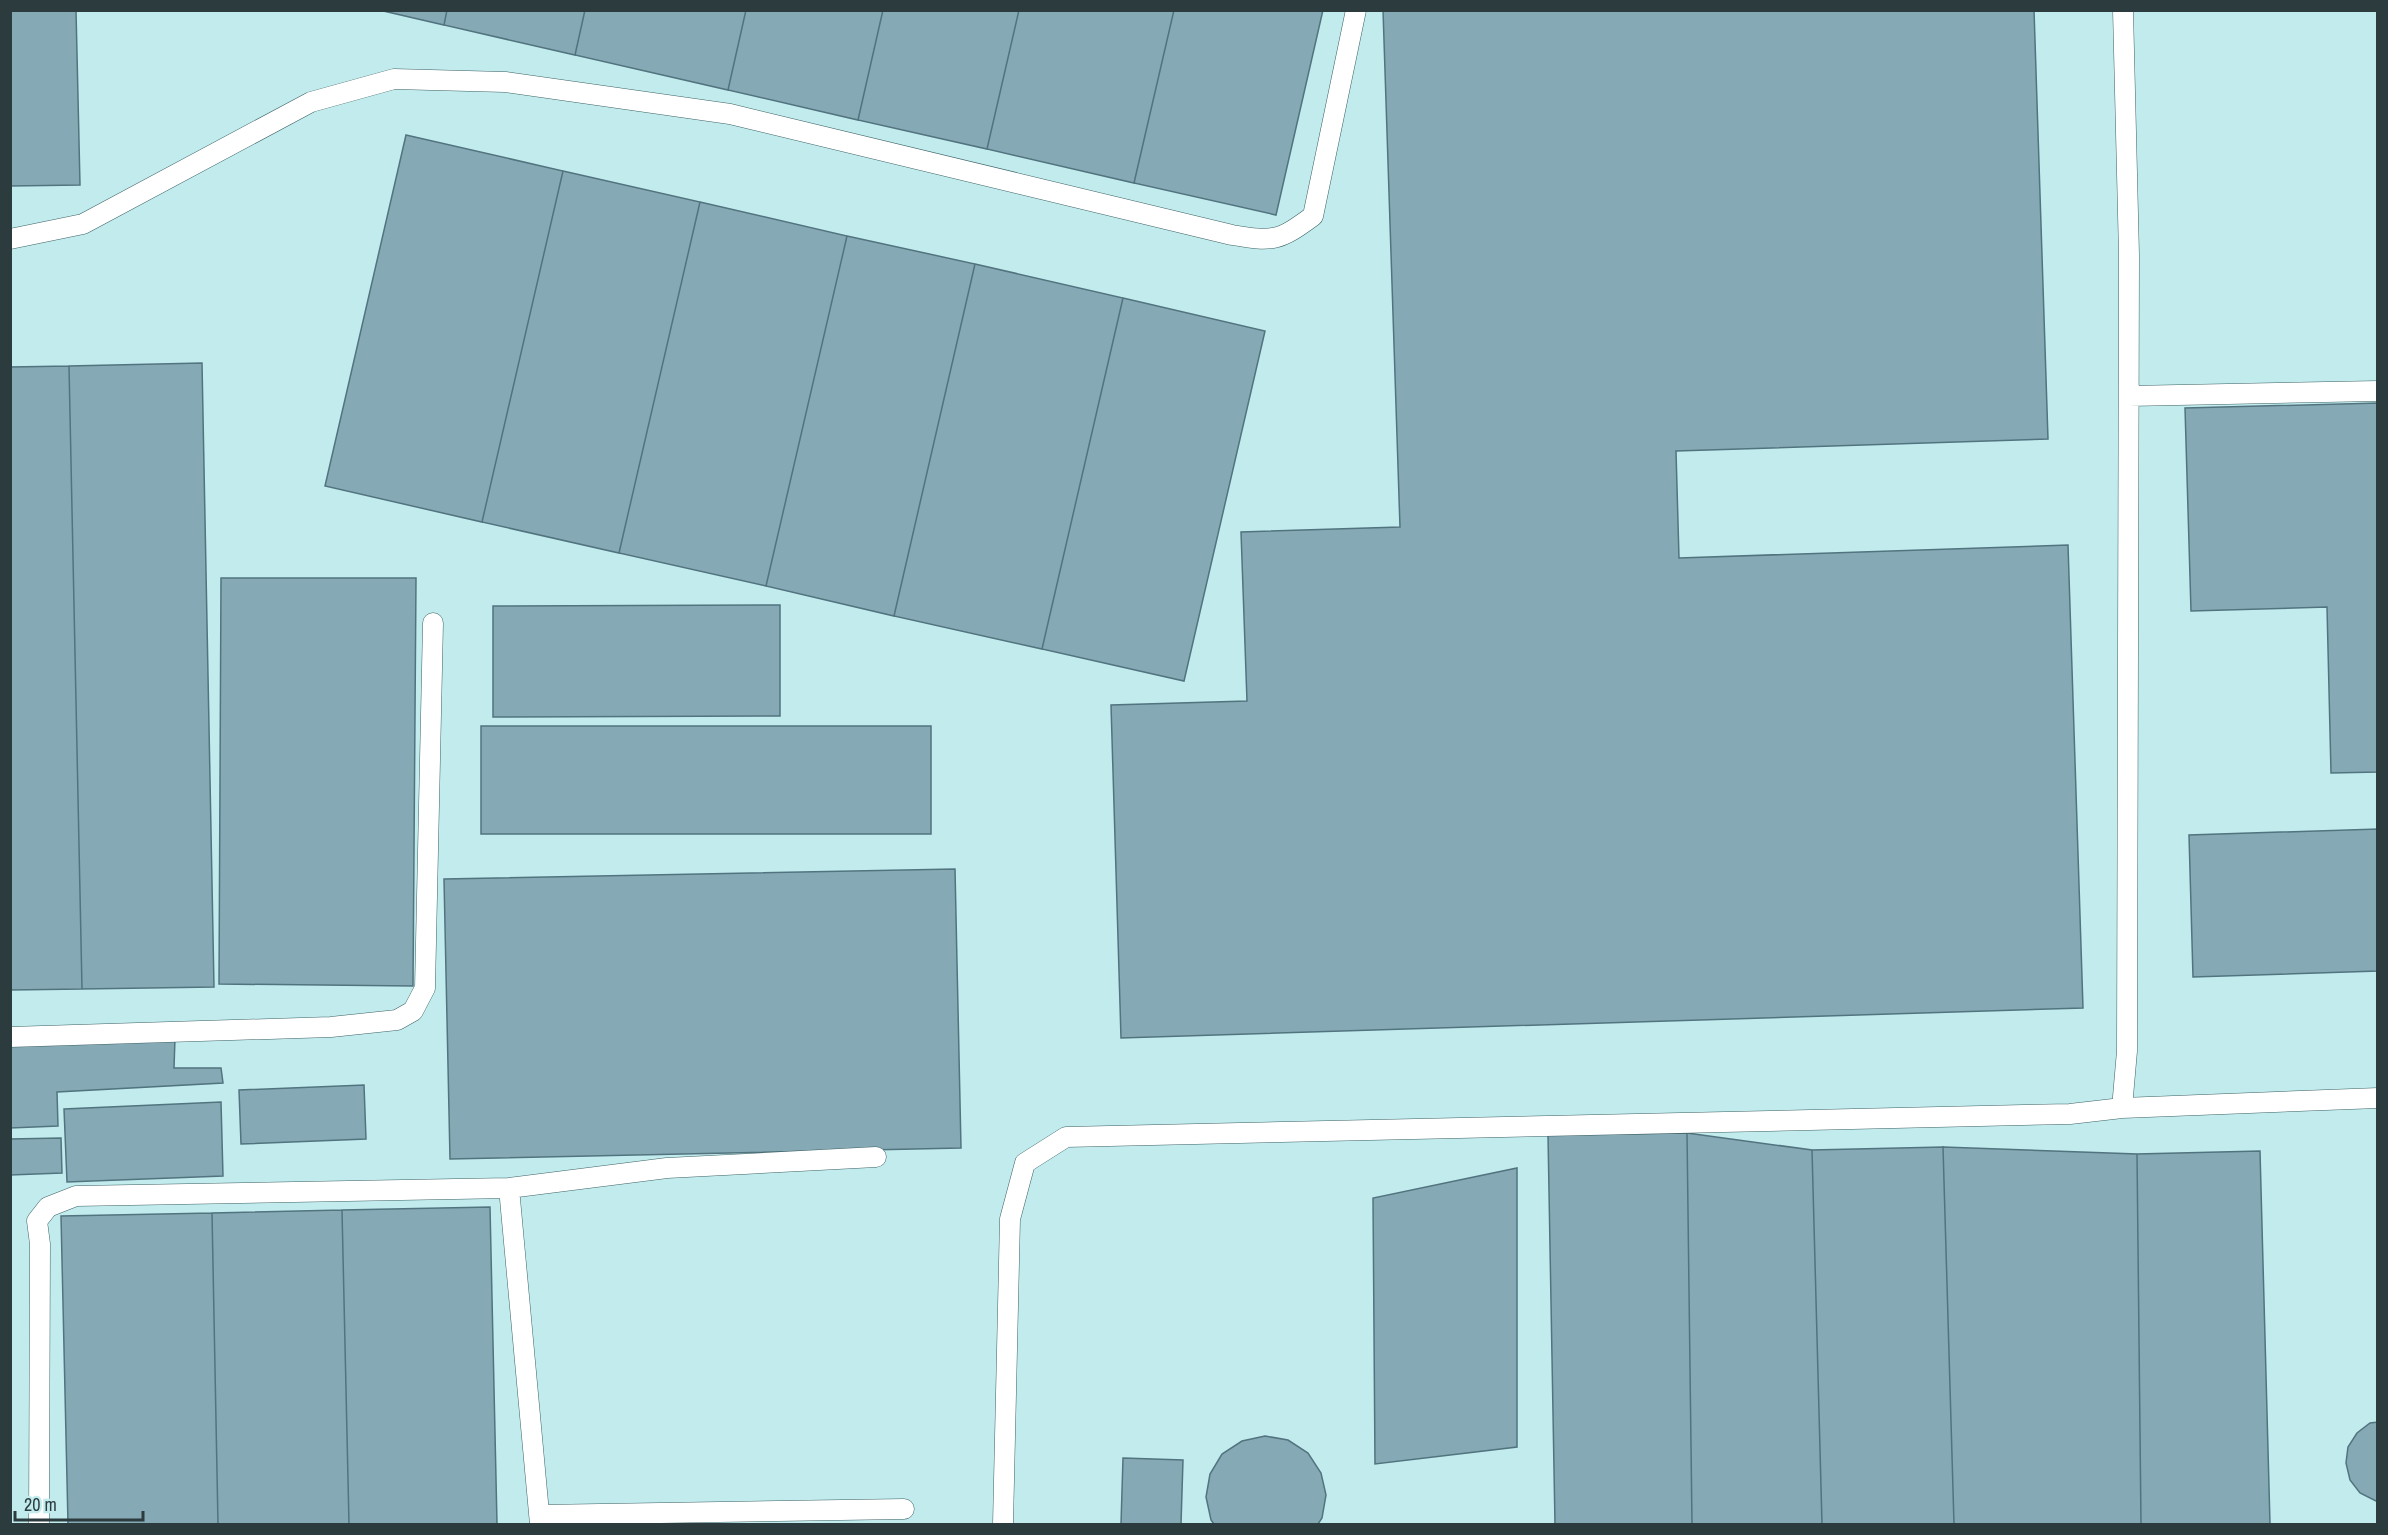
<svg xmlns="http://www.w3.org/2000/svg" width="2388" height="1535" viewBox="0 0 2388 1535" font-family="'Archivo Narrow',sans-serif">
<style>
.building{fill:#86a9b6;stroke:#52747f;stroke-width:1.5}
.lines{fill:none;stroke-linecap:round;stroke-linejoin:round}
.service-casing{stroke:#3e6366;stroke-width:21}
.service{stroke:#fff;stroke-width:20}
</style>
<rect width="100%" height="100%" fill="#c1ebed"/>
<path class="building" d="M10,10H76L80,185L10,186Z
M379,10H447L444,25Z
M447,10H585L575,55L444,25Z
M585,10H746L728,90L575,55Z
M746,10H883L858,120L728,90Z
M883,10H1019L987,149L858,120Z
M1019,10H1174L1134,183L987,149Z
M1174,10H1323L1276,215L1134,183Z
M1383,10H2034L2048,439L1676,451L1679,558L2068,545L2083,1008L1121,1038L1111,705L1247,701L1241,532L1400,527Z
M406,135L563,171L482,522L325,486Z
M563,171L700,202L619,553L482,522Z
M700,202L847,236L766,586L619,553Z
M847,236L975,264L894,616L766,586Z
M975,264L1123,298L1042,649L894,616Z
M1123,298L1265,331L1184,681L1042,649Z
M202,363L214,987L82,989L69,366Z
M69,366L82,989L10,990V367Z
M2378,403V772L2331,773L2327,607L2191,611L2185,408Z
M221,578H416L413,986L219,984Z
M780,605V716L493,717V606Z
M481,726H931V834H481Z
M2378,829V971L2193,977L2189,835Z
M955,869L961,1148L450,1159L444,879Z
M175,1038L174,1068H221L223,1083L57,1092L58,1126L10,1128V1041Z
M364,1085L366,1139L241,1144L239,1090Z
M221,1102L223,1176L67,1182L64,1109Z
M1687,1133L1812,1150L1822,1524H1692Z
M1687,1133L1692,1524H1555L1548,1135Z
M61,1138L62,1173L10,1175V1139Z
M1943,1147L2137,1154L2141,1524H1954Z
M1943,1147L1954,1524H1822L1812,1150Z
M2260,1151L2270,1524H2141L2137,1154Z
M1517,1168V1447L1375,1464L1373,1198Z
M490,1207L497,1524H349L342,1210Z
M342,1210L349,1524H218L212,1213Z
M212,1213L218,1524H68L61,1216Z
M2378,1422V1502L2360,1493L2350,1480L2346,1463L2348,1447L2357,1433L2370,1423Z
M1265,1436L1288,1440L1308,1453L1321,1473L1326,1495L1322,1518L1318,1524H1214L1211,1520L1206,1497L1210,1474L1222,1454L1242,1441Z
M1123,1458L1183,1460L1181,1524H1121Z"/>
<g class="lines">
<g class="service-casing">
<path id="service" d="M10,239L83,224L311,102L394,79L505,82L730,114L1232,235C1274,242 1279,241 1313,216L1356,10
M2129,396L2378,391
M10,1037L331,1027L397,1020L413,1011L425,988L433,623
M2122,1108L2378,1098
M509,1188L540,1524
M540,1515L904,1509
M39,1524L40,1244L37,1221L48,1207L76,1196L509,1188L667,1168L876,1157
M1003,1524L1010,1219L1025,1163L1066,1137L2070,1114L2122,1108L2127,1051L2129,255L2123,10"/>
</g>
<use href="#service" class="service"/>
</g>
<rect width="2388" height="1535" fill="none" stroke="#2c3c3e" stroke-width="24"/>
<path d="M15 1511v9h128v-9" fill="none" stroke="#2c3c3e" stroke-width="3"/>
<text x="24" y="1511" font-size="18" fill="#2c3c3e" stroke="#c1ebed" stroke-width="4.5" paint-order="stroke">20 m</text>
</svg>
